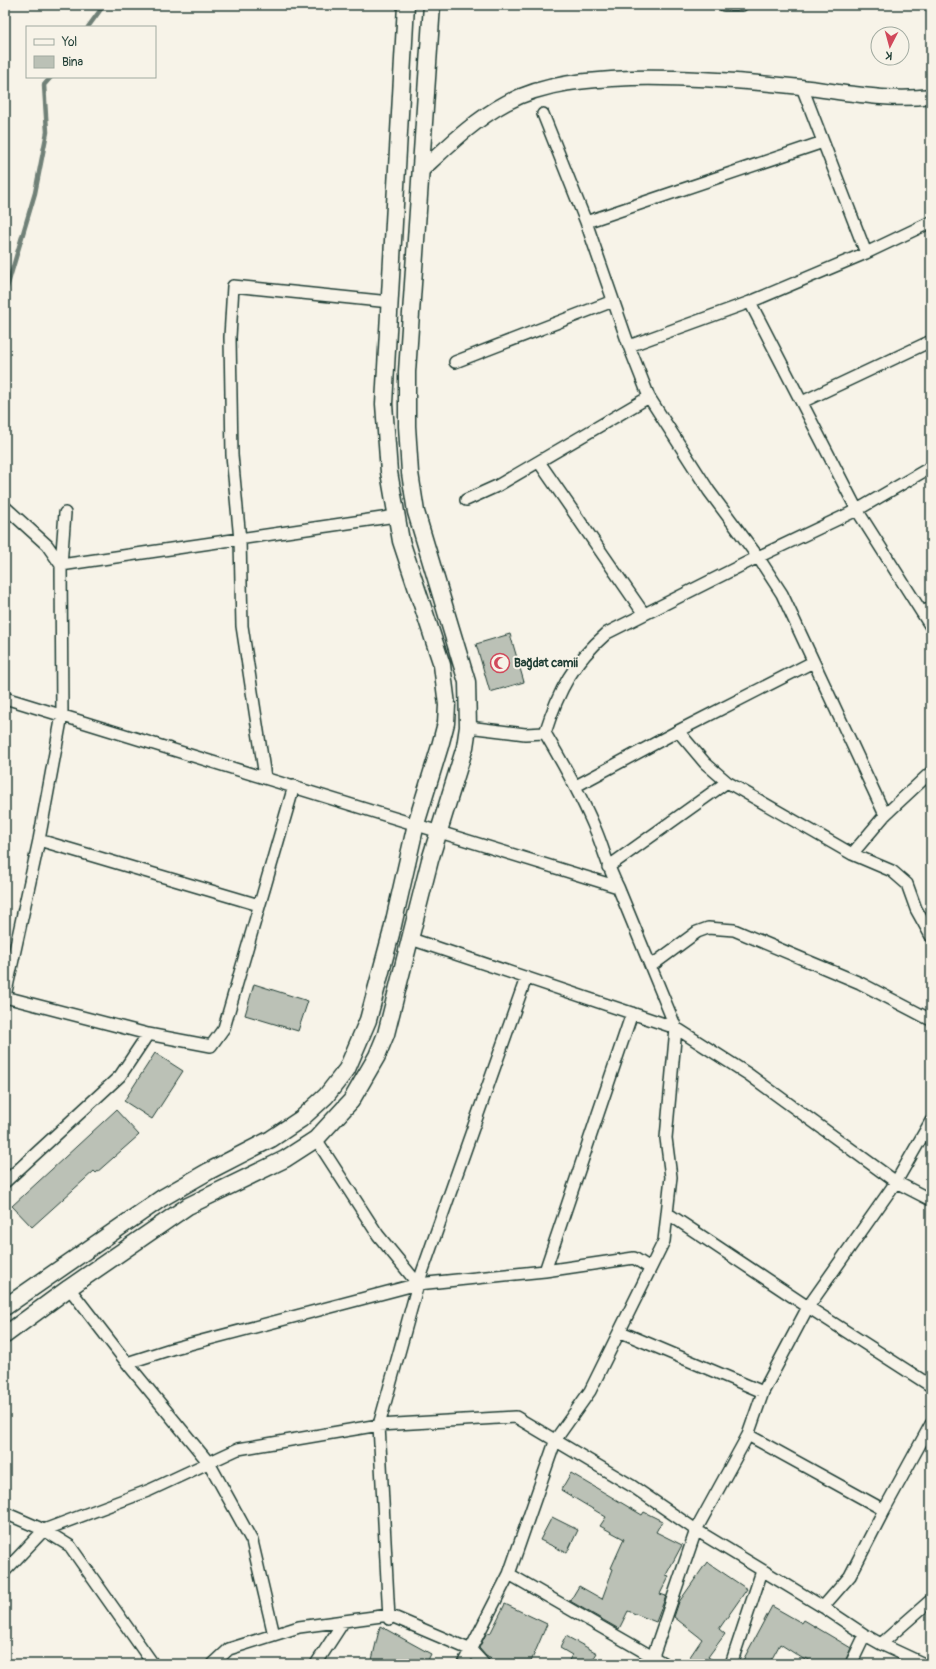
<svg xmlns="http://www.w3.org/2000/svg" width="936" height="1669" viewBox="0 0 936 1669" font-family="Pangolin,sans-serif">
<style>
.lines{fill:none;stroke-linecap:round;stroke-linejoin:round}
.stream{stroke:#6f8077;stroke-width:4.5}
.building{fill:#bbc1b6;stroke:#1f3d34}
.minor-casing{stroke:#1f3d34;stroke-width:14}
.tertiary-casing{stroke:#1f3d34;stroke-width:17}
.secondary-casing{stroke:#1f3d34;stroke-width:19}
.minor{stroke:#f7f3e8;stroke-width:11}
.tertiary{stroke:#f7f3e8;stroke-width:14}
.secondary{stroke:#f7f3e8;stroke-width:16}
.labels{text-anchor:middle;stroke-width:4;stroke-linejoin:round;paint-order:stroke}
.poi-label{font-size:12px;font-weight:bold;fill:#1f3d34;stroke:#f7f3e8;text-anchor:start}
</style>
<rect width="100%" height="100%" fill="#f7f3e8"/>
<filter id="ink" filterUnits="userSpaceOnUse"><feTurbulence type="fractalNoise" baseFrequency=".025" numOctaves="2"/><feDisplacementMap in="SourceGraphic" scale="8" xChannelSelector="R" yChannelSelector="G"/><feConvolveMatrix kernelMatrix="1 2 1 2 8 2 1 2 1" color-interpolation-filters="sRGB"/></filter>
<g filter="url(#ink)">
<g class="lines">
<path class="stream" d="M88,27L104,5
M5,294L35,193L47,132L44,85L51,77"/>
</g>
<path class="building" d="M510,634L524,682L490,692L476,644Z
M254,984L308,1001L298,1031L245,1015Z
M155,1053L183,1071L152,1119L124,1101Z
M116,1110L139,1135L96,1173L94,1171L32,1227L12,1206Z
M571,1473L642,1515L644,1512L662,1521L656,1532L682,1545L666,1575L669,1576L660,1594L666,1596L656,1622L628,1611L619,1629L570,1601L579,1586L602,1599L613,1569L611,1568L624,1539L600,1526L606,1517L561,1490Z
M552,1517L578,1530L567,1553L540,1540Z
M707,1562L747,1589L719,1629L725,1634L708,1657L719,1664H685L702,1639L674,1617L679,1602Z
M505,1604L547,1624L530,1664H501L486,1656L479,1648L487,1632L490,1634Z
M772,1606L802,1623L804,1620L851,1648L844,1664H815L806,1658L805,1660L780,1644L769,1664H741Z
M380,1626L431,1654L426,1664H371Z
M566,1636L597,1653L590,1664H567L572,1655L560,1648Z"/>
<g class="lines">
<g class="minor-casing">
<path id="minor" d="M724,5H742
M802,87L866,253
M543,114L586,222L629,346L649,397L709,491L758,557L782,594L885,815
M586,222L823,142
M750,302L857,510L931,627
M629,346L750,302L866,253L931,222
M455,362L613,301
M802,402L931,341
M539,462L644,614
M466,500L497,486L649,397
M5,507L47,545L61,565
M61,565L65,513
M922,612L931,608
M5,698L618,887
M678,731L705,763L727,782L852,854L892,871L907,884L916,909L931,936
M545,733C559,689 573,663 607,633L758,557L857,510L931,467
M265,777L242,626L240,540L232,455L230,337L233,286L390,302
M576,786L678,731L813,662
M39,840L259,905
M852,854L885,815L931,772
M608,867L727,782
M411,939L676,1028L748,1074L896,1182L931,1200
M651,966L697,932L708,928L734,930L860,983L931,1020
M5,996L39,840L62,715L61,565L396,516
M5,997L148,1034L211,1046L224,1028L294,786
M316,1139L378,1235L418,1284L379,1425L389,1619
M5,1182L120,1076L148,1034
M667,1213L808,1307L931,1386
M545,1271L632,1013
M418,1284L526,978
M69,1288L127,1363L209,1463L252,1541L274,1635
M621,1332L763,1392
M127,1363L171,1349L418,1284L545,1271L634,1258L650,1268
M748,1435L884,1510
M5,1513L44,1530L70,1546L153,1664
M5,1571L44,1530L150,1490L238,1449L379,1425L516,1417L632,1486L696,1530L823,1607L865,1635L881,1644L924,1664
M509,1574L665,1664
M823,1607L850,1576L884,1510L931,1424
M881,1644L931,1600
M213,1664L229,1649L299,1627L389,1615L471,1650L484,1664
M316,1664L344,1621
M463,1664L509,1574L556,1439L590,1391L664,1241L671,1177L666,1138L676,1028L618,887C608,868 604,850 596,831C582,797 564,765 545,733L525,734L468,727
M647,1664L653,1656L696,1530L748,1435L763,1392L808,1307L896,1182L931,1121
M731,1664L762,1571
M851,1664L865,1635"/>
</g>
<g class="tertiary-casing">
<path id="tertiary" d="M421,171C447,147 474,120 506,103C545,82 589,80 632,78C689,77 745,81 801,87C844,92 889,102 931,96"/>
</g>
<g class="secondary-casing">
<path id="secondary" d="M5,1307L162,1198L209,1171L271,1139L301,1119L326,1096L347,1069L368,1020L391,934L416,824L440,746L446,723L447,705L442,665L401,541L389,472L384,404L406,5
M5,1335L69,1288L188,1206L285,1159L316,1139L351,1101L377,1056L386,1034L430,860L465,747L468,727L467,682L416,512L410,473L407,426V372L432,5"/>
</g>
<use href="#minor" class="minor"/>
<use href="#tertiary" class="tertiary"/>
<use href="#secondary" class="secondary"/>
</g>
</g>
<defs>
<g id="mosque-ring" transform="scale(1)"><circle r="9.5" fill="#f7f3e8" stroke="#d1495b" stroke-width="1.5"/><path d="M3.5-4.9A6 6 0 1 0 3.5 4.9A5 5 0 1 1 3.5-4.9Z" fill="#d1495b"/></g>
</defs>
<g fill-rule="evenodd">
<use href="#mosque-ring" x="500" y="663"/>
</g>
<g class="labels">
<g class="poi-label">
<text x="514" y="667">Bağdat camii</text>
</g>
</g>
<rect width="936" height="1669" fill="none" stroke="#f7f3e8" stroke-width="20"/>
<rect x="10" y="10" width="916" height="1649" fill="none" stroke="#1f3d34" stroke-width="1.5" filter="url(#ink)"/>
<rect x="26" y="26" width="130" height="52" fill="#f7f3e8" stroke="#a1aaa0"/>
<rect x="34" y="39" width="20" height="6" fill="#f7f3e8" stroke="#a1aaa0"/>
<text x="62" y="46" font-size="12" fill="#1f3d34">Yol</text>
<rect x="34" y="56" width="20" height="12" fill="#bbc1b6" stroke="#a1aaa0"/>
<text x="62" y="66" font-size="12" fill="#1f3d34">Bina</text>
<g transform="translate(890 46) rotate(186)"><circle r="19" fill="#f7f3e8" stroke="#a1aaa0"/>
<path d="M0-3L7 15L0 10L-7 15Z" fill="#d1495b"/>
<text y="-6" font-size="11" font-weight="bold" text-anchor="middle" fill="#1f3d34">K</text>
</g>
</svg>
